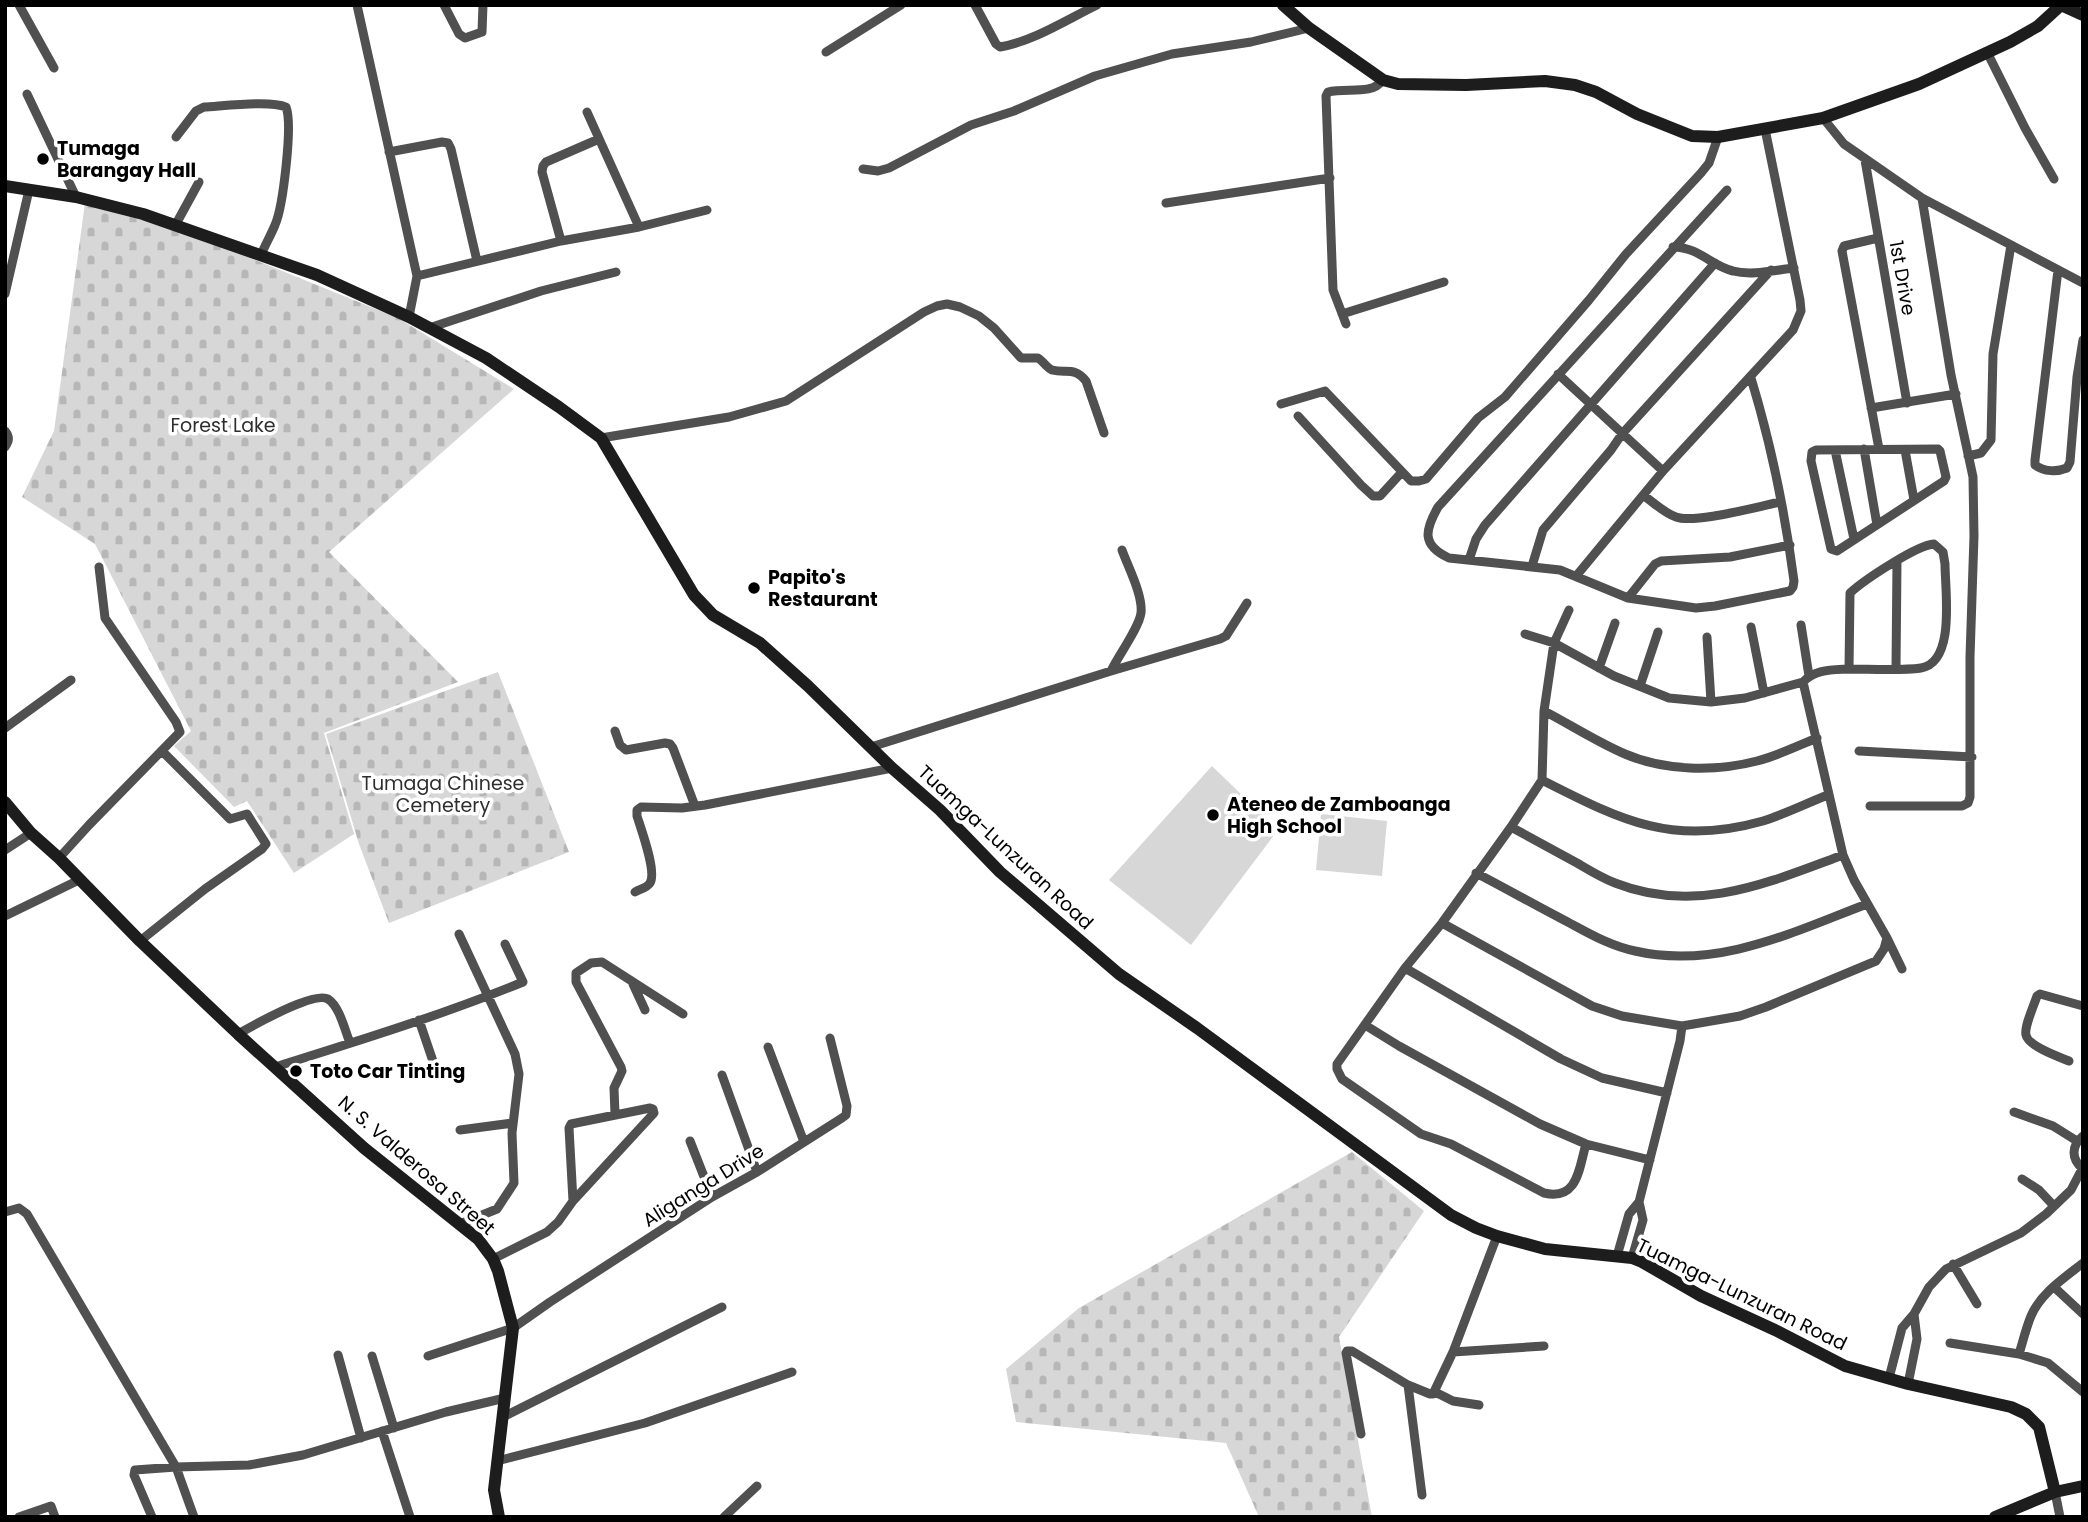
<svg xmlns="http://www.w3.org/2000/svg" width="2088" height="1522" viewBox="0 0 2088 1522" font-family="Poppins,sans-serif">
<style>
.cemetery{fill:url(#cemetery-stones)}
.garden{fill:#d7d7d7}
.lines{fill:none;stroke-linecap:round;stroke-linejoin:round}
.street{stroke:#505050;stroke-width:9}
.secondary{stroke:#1d1d1d;stroke-width:12}
.poi-dot{fill:#000;stroke:#fff;stroke-width:2.5}
.labels{text-anchor:middle;stroke-width:7;stroke-linejoin:round;paint-order:stroke}
.poi-label{font-size:19px;font-weight:bold;fill:#000;stroke:#fff;text-anchor:start}
.street-label{font-size:19px;fill:#000;stroke:#fff}
.park-label{font-size:19px;fill:#2e2e2e;stroke:#fff}
</style>
<defs>
<pattern id="cemetery-stones" width="16" height="16" patternUnits="userSpaceOnUse" patternTransform="scale(1.75)"><rect width="16" height="16" fill="#d7d7d7"/><path d="M2 7V4a2 2 0 0 1 4 0v3zM10 15v-3a2 2 0 0 1 4 0v3z" fill="#b7b7b7"/></pattern>
</defs>
<rect width="100%" height="100%" fill="#fff"/>
<path class="cemetery" d="M85,203L184,231L398,318L514,389L329,552L458,682L324,733L354,834L294,873L247,801L234,807L174,746L191,731L95,544L22,497L54,431Z
M498,672L569,852L389,923L359,844L326,734Z
M1352,1152L1424,1211L1339,1337L1372,1517H1259L1226,1443L1016,1422L1006,1369L1079,1308Z"/>
<path class="garden" d="M1212,766L1278,830L1191,945L1109,880Z
M1321,814L1387,821L1382,876L1316,870Z"/>
<g class="lines">
<path class="street" d="M19,5L54,68
M357,5L417,276L409,317
M444,5L459,34L465,38L482,32L483,5
M975,5L996,44L1000,47C1034,41 1066,20 1097,5
M826,52L901,5
M1987,52L2025,128L2054,179
M27,94L76,197
M587,112L639,227
M1823,118L1844,144L1922,198L2083,283
M176,137L196,111L204,107C223,106 270,100 286,107C293,124 283,207 275,225C271,235 265,245 261,255
M389,152L442,142L448,143L451,149L477,261
M1865,160L1907,403
M863,169L878,171L889,168L971,125L1014,111L1095,76L1172,54L1251,42L1309,28
M1727,190L1438,507C1425,530 1421,545 1449,558L1560,570L1628,598L1696,608L1715,606L1790,591L1793,587L1794,581C1785,512 1771,444 1751,378
M1166,203L1330,178
M176,224L199,182
M1878,238L1844,246L1842,251L1879,449
M561,241L542,172L543,166L546,162L599,139
M1673,247C1699,247 1711,266 1733,271C1752,276 1775,270 1794,268
M2058,270L2035,460V465C2044,472 2057,472 2067,468L2070,462L2077,377L2083,340
M417,276L561,241L639,227L707,210
M5,294L29,190
M1342,314L1444,282
M1346,324L1333,290L1326,96L1328,92C1347,87 1371,96 1383,80
M429,328L541,291L616,272
M1558,374L1663,471
M1281,404L1325,391L1411,481H1419L1426,479L1478,418L1505,397L1589,300L1626,254L1701,173L1709,163L1718,137
M1871,408L1956,394
M1298,416L1361,485L1373,496H1380L1402,472
M5,431C10,437 9,441 5,447
M601,438L729,417L786,401L924,312L937,306L947,304L960,307L979,316L994,328L1021,358H1038C1043,361 1047,368 1052,370C1066,374 1074,366 1086,381L1104,433
M1864,449L1877,525
M1938,449L1940,451L1946,477L1944,481L1837,551L1831,549L1811,461L1812,452L1816,450Z
M1835,450L1854,539
M1905,450L1914,500
M1968,456L1981,453L1991,440L1993,354L2011,245
M1643,495C1653,502 1664,513 1676,517C1695,524 1759,506 1781,502
M1934,544L1943,552L1945,564C1945,591 1956,662 1921,668C1901,671 1869,669 1849,669L1850,593C1864,580 1917,545 1934,544Z
M1469,560L1476,539L1485,525L1715,263
M1532,566L1543,530L1611,450L1622,434L1771,270
M1577,575L1663,471L1793,330L1801,311L1800,300L1765,129
M1628,598L1655,564L1661,561L1730,557L1790,545
M1569,610L1554,643L1544,711L1542,780L1511,827L1442,923L1405,968L1337,1064V1069L1342,1079L1421,1134L1451,1144L1544,1193C1578,1201 1579,1168 1586,1144
M1801,625L1809,676
M1751,627L1764,693
M1525,634L1554,643L1614,676L1669,698L1711,702L1745,698L1803,682C1815,669 1832,670 1849,669
M1707,637L1711,702
M1599,668L1615,623
M1896,668L1897,561
M1111,671C1118,656 1139,628 1141,613C1143,595 1128,567 1122,550
M1803,682L1843,855L1854,880L1887,938L1902,969
M1640,686L1658,632
M1544,711C1571,725 1597,742 1625,754C1664,771 1715,772 1757,761C1777,756 1797,746 1817,738
M5,728L71,680
M615,731L620,745L626,750L665,743L670,744L673,748L695,806
M871,747L1111,671L1220,639L1226,636L1247,603
M1859,751L1972,757
M1542,780C1621,820 1672,847 1763,821C1785,814 1807,803 1828,795
M1870,806H1962L1968,803L1970,797V657L1974,536L1973,477L1951,375L1922,198
M1511,827C1533,839 1555,851 1577,863C1589,870 1602,878 1615,883C1696,915 1767,883 1843,855
M5,850L31,833
M59,858L89,825L180,732L176,722L105,618L99,567
M1476,873C1505,888 1533,904 1562,919C1585,931 1609,946 1635,951C1717,970 1793,932 1867,904
M635,892C640,889 647,888 650,883C657,872 641,829 637,816V810L641,807L682,808L705,805L892,768
M5,916L81,879
M1442,923L1592,1006L1622,1016L1682,1026L1740,1016L1766,1007L1876,961L1884,949L1887,938
M459,934L515,1054L519,1074L512,1133L514,1183L497,1209L460,1224
M140,941L205,889L262,849L266,844L247,814L230,819L162,751
M1405,968L1561,1059L1602,1078L1667,1093
M633,984L645,1010
M419,1020L438,1076
M1365,1025L1399,1046L1540,1124L1586,1144L1650,1160
M238,1034C252,1026 314,991 328,999C340,1007 345,1031 350,1043
M768,1047L804,1142
M2069,1061C2059,1057 2028,1046 2026,1035C2024,1027 2034,1005 2037,996L2040,994L2083,1006
M275,1067C358,1041 442,1015 523,982L505,944
M722,1075L757,1172
M2014,1112L2053,1126L2077,1141
M615,1114L614,1088L622,1071L621,1067L576,982V973L591,963L602,962L683,1014
M460,1130L513,1123
M2083,1136C2071,1146 2071,1159 2083,1169
M690,1141L712,1197
M2022,1179L2039,1190L2054,1206
M1639,1202L1680,1041L1682,1026
M5,1212L19,1208L27,1214L176,1467L194,1517
M1617,1256L1629,1214L1639,1202L1643,1220L1632,1258
M493,1259L547,1232L558,1222L573,1201L654,1113L653,1109L650,1108L571,1124L569,1128L573,1201
M1953,1264L1977,1304
M2054,1287L2083,1314
M1950,1343L2019,1354L2048,1363L2083,1392
M1453,1352L1544,1346
M2019,1354C2023,1341 2026,1328 2031,1316C2041,1293 2064,1278 2083,1263
M338,1355L361,1438
M372,1356L394,1428
M428,1356L513,1328L550,1302L712,1197L757,1172L842,1118L846,1115L847,1106L830,1038
M1889,1378L1902,1328L1914,1314L1929,1287L1946,1269L2021,1233L2046,1214L2071,1190L2082,1169
M1908,1384L1917,1339L1914,1314
M1408,1385L1422,1495
M1435,1392L1453,1401L1479,1405
M503,1417L722,1307
M382,1431L410,1517
M1361,1434L1346,1353L1347,1351H1352L1408,1385L1430,1394H1433L1453,1352L1497,1236
M497,1461L645,1423L792,1372
M2055,1492L2060,1517
M19,1517L51,1506L55,1517
M152,1517L134,1475L135,1470L176,1467L249,1465L303,1455L446,1412L505,1398
M724,1517L757,1486"/>
<path class="secondary" d="M1283,5L1309,28L1383,80L1398,84L1466,85L1545,81L1575,85L1596,92L1637,114L1692,136L1718,137L1823,118L1919,84L2010,42L2038,26L2061,5
M2061,5L2083,15
M5,186L76,197L143,214L317,275L409,317L486,358L559,407L601,438L694,595L713,615L760,643L808,686L892,768L940,810L1000,872L1119,974L1197,1028L1451,1215L1476,1228L1497,1236L1545,1249L1632,1258L1642,1262L1701,1296L1775,1330L1845,1366L1908,1384L2011,1407L2026,1414L2039,1427L2055,1492
M5,802L31,833L59,858L140,941L238,1034L364,1148L478,1239L493,1259L498,1271L513,1328L494,1490L499,1517
M1995,1517L2055,1492L2083,1486"/>
</g>
<g class="poi-dot">
<circle cx="43" cy="159" r="7"/>
<circle cx="754" cy="588" r="7"/>
<circle cx="1213" cy="815" r="7"/>
<circle cx="296" cy="1071" r="7"/>
</g>
<g class="labels">
<g class="poi-label">
<text x="57" y="155">Tumaga<tspan x="57" dy="22">Barangay Hall</tspan></text>
<text x="768" y="584">Papito's<tspan x="768" dy="22">Restaurant</tspan></text>
<text x="1227" y="811">Ateneo de Zamboanga<tspan x="1227" dy="22">High School</tspan></text>
<text x="310" y="1078">Toto Car Tinting</text>
</g>
<g class="street-label">
<text transform="translate(1903 278) rotate(80)" y="7">1st Drive</text>
<text transform="translate(1006 847) rotate(43)" y="7">Tuamga-Lunzuran Road</text>
<text transform="translate(417 1165) rotate(41)" y="7">N. S. Valderosa Street</text>
<text transform="translate(703 1185) rotate(-32)" y="7">Aliganga Drive</text>
<text transform="translate(1742 1294) rotate(26)" y="7">Tuamga-Lunzuran Road</text>
</g>
<g class="park-label">
<text x="223" y="432">Forest Lake</text>
<text x="443" y="790">Tumaga Chinese<tspan x="443" dy="22">Cemetery</tspan></text>
</g>
</g>
<rect width="2088" height="1522" fill="none" stroke="#000000" stroke-width="14"/>
</svg>
